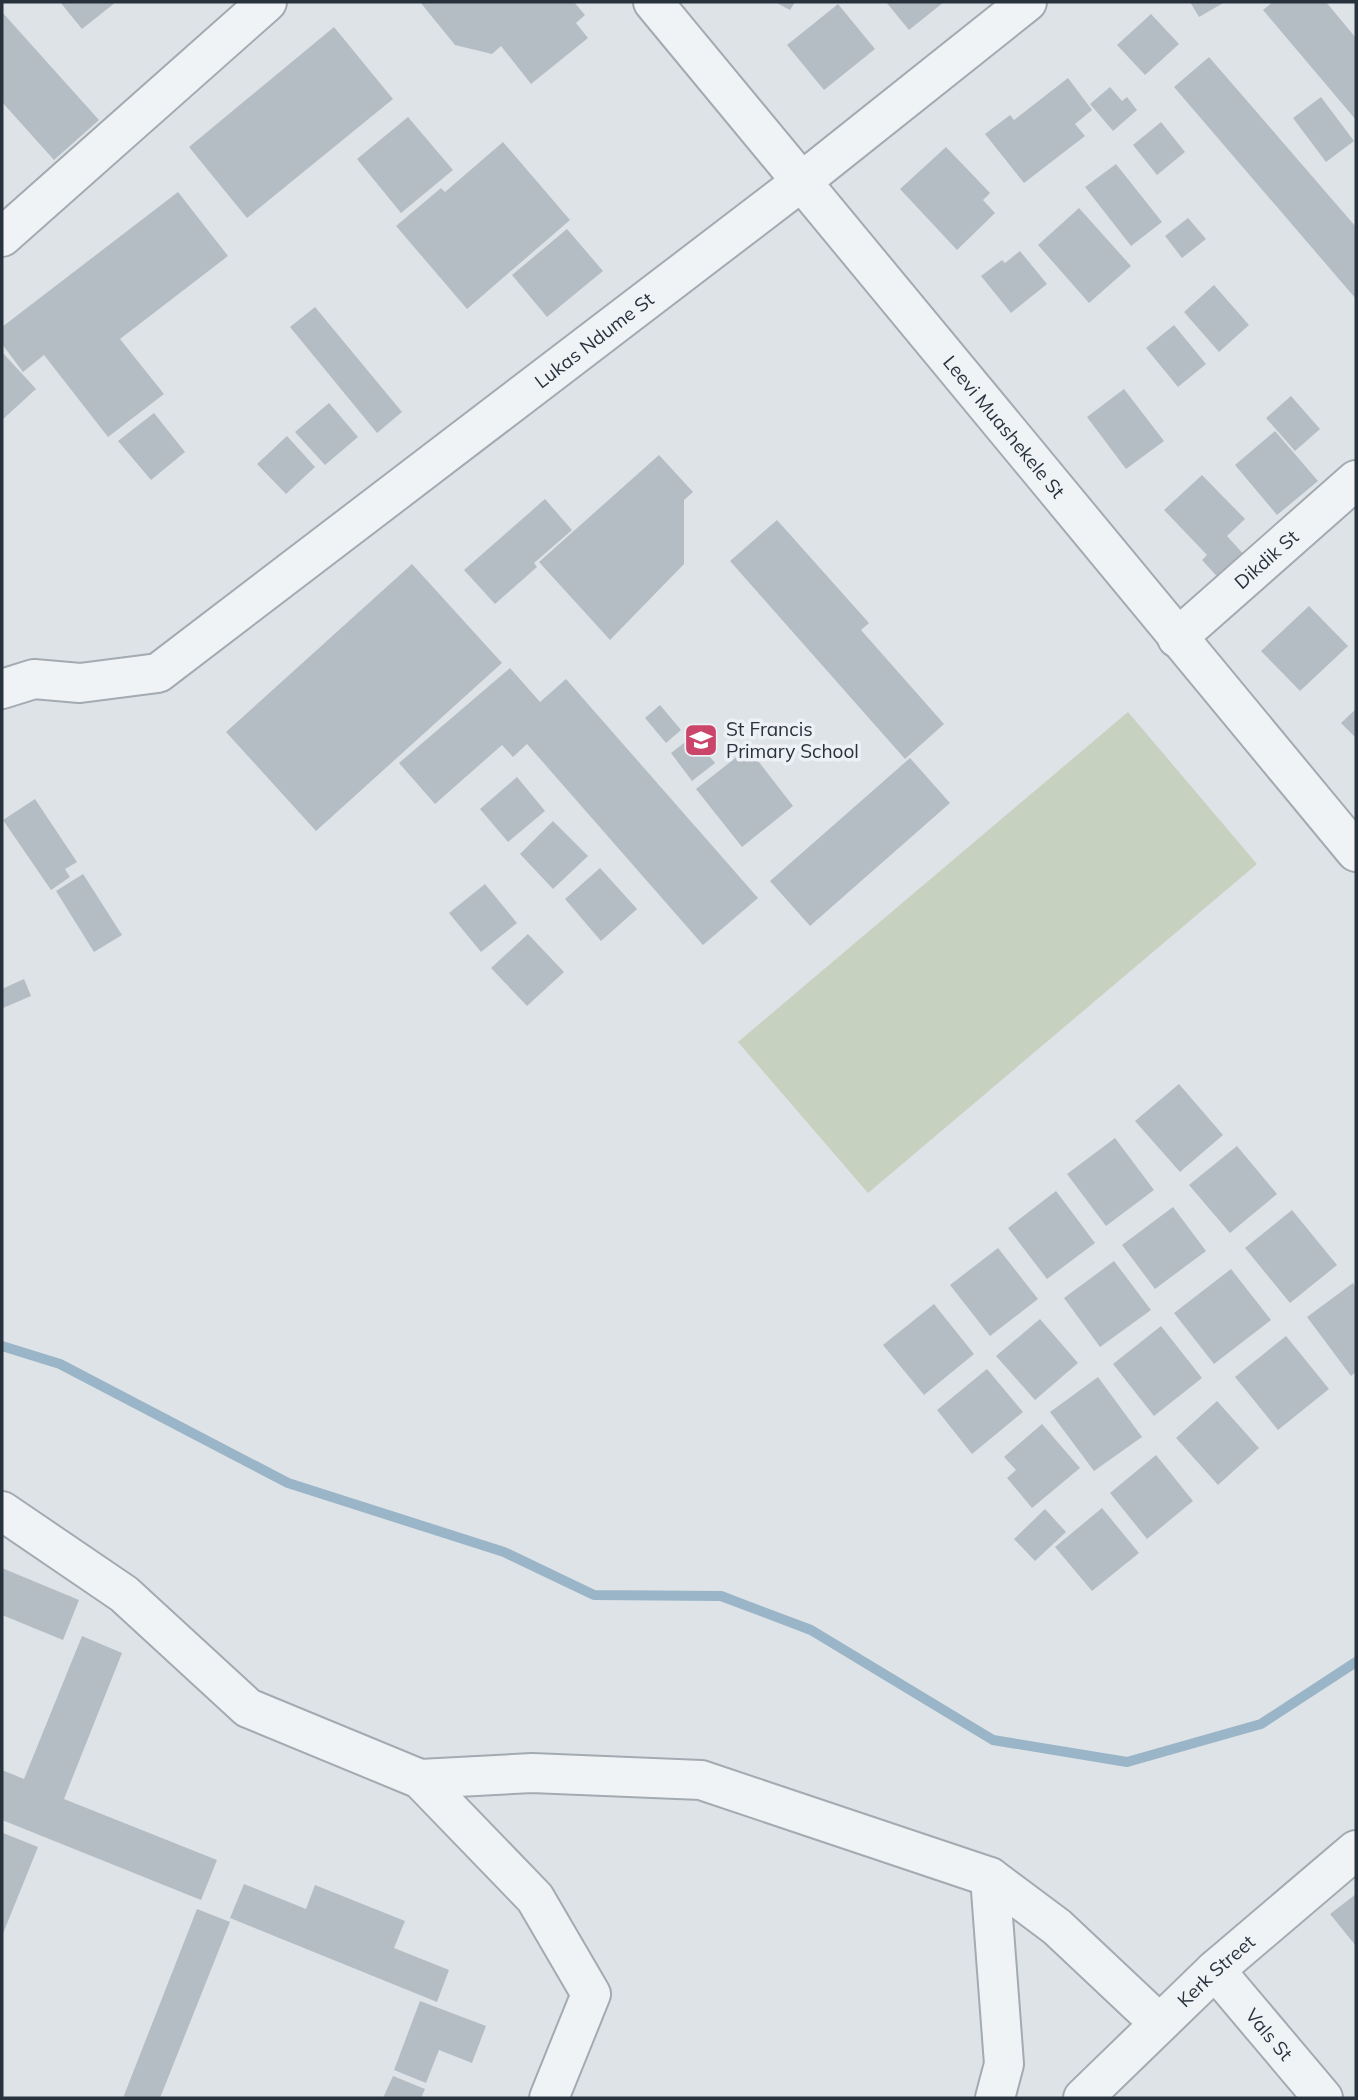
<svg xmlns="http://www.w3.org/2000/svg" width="1358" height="2100" viewBox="0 0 1358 2100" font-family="Mulish,sans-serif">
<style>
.green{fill:#c6d1bf}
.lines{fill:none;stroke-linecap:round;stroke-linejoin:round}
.stream{stroke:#99b5c7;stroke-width:10}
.building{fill:#b5bdc4}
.minor-casing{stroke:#a4aab1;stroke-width:42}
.minor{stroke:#f0f3f6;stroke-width:38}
.labels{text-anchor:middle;stroke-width:7;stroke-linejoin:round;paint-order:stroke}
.street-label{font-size:19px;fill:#28323d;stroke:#edf1f5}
.poi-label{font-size:19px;fill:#28323d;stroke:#edf1f5;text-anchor:start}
</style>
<rect width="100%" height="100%" fill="#dee3e7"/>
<path class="green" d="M1128,712L1257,864L868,1193L738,1042Z"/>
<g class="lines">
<path class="stream" d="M2,1346L60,1364L288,1483L504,1552L594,1595L721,1596L811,1630L993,1740L1127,1762L1261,1724L1356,1662"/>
</g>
<path class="building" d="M60,2H116L82,29Z
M420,2H574L585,15L576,23L588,38L531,84L501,46L492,54L455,45Z
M775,2H795L790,10Z
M886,2H944L909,30Z
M1190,2H1225L1199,17Z
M1273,2H1326L1356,38V120L1263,10Z
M838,4L875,49L824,90L787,45Z
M2,12L99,120L54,160L2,102Z
M1151,14L1179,44L1145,75L1117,45Z
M334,27L393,99L247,218L189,147Z
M1209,57L1356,227V299L1174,87Z
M1068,78L1092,110L1075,124L1085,136L1024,183L985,134L1010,115L1014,120Z
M1110,87L1122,101L1127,97L1137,110L1113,131L1090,104Z
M1321,97L1354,141L1326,162L1293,118Z
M408,117L453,170L401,213L357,159Z
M1161,122L1185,152L1157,175L1133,145Z
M503,142L570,220L467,309L396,226L441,188L445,192Z
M946,147L990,193L983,200L995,213L957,250L900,189Z
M1116,164L1162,222L1131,246L1085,187Z
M178,192L228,256L120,339L164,394L108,437L44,355L23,372L2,344V327Z
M1079,208L1131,266L1089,303L1038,245Z
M1188,218L1206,239L1182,258L1165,236Z
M567,229L603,271L547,317L512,275Z
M1020,251L1047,284L1011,313L981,276L1002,260L1005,263Z
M1214,285L1249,325L1219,352L1184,312Z
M315,307L402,412L377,433L290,327Z
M1174,325L1206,364L1178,387L1146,348Z
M2,352L36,389L2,420Z
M1124,389L1164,441L1126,469L1087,417Z
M1291,396L1320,429L1295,451L1266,418Z
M329,403L358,437L325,465L295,432Z
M154,413L185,452L151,480L118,441Z
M1275,431L1318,481L1277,515L1235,465Z
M287,436L315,467L286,494L257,464Z
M659,455L693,492L684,500V564L610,640L539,562Z
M1202,475L1245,519L1227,536L1247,558L1222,582L1202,560L1207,555L1164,510Z
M545,499L572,530L534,563L537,567L495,604L464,570Z
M777,520L869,623L861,630L944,724L905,759L730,561Z
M412,564L502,663L316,831L226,732Z
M1309,606L1348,646L1300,691L1261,651Z
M510,668L540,702L566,679L758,898L703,945L527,744L513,757L502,745L435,804L399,763Z
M660,705L681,730L666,743L645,718Z
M1356,709V738L1341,723Z
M693,736L715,763L692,781L671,753Z
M748,748L793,806L742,847L696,789Z
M910,758L950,803L810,926L770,881Z
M517,777L545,811L508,842L480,809Z
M35,799L77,862L65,869L70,877L51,890L3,820Z
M553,821L588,856L553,889L520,854Z
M600,868L637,909L601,941L565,899Z
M83,874L122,935L94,952L56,891Z
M485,884L517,923L481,952L449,913Z
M528,934L564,972L527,1006L491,968Z
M24,979L31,996L3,1008L2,989Z
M1179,1084L1223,1135L1180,1172L1135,1121Z
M1115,1138L1154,1190L1106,1226L1067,1174Z
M1237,1146L1277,1194L1230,1233L1189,1185Z
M1056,1191L1095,1243L1047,1279L1008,1228Z
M1173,1207L1206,1251L1155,1289L1122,1245Z
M1292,1210L1337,1265L1290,1303L1245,1248Z
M998,1248L1038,1299L990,1336L950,1285Z
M1114,1261L1151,1310L1100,1347L1064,1298Z
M1231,1269L1271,1320L1214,1364L1174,1313Z
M1353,1283L1356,1288V1372L1351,1376L1307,1317Z
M934,1304L974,1354L924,1395L883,1345Z
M1040,1319L1078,1363L1035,1400L996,1356Z
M1161,1326L1202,1378L1154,1416L1113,1364Z
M1286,1336L1329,1389L1278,1430L1235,1377Z
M987,1369L1023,1412L972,1454L937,1410Z
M1098,1377L1142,1437L1094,1471L1050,1412Z
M1217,1401L1259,1448L1218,1485L1176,1438Z
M1042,1424L1080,1468L1032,1508L1007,1478L1016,1470L1004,1457Z
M1156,1455L1193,1501L1147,1539L1110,1493Z
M1102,1508L1139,1553L1092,1591L1055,1547Z
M1045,1509L1066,1532L1035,1561L1014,1539Z
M2,1568L79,1600L63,1640L2,1615Z
M82,1636L122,1653L64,1799L217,1860L201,1900L2,1820V1770L24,1779Z
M3,1833L38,1847L2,1936V1835Z
M244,1884L306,1909L315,1885L405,1921L394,1948L449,1970L437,2002L230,1918Z
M1356,1894V1946L1330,1914Z
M197,1909L230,1922L160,2098H123Z
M420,2001L486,2026L472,2063L439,2050L426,2083L394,2070Z
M393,2076L425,2089L421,2098H383Z"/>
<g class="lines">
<g class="minor-casing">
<g id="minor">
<path id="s1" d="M653,2L1356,852"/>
<path d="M2,237L267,2"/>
<path id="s2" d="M1177,638L1356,480"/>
<path id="s3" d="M2,689L34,679L80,683L158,673L801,182L1027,2"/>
<path d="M2,1511L124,1594L248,1708L420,1779L535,1898L591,1994L549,2098"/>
<path d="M420,1779L532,1773L701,1780L990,1877L1057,1927L1159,2023"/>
<path d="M990,1877L1004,2064L995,2098"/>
<path id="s4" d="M1215,1970L1323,2098"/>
<path id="s5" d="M1083,2098L1215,1970L1356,1850"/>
</g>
</g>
<use href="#minor" class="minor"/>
</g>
<defs>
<g id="school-square" transform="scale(1.75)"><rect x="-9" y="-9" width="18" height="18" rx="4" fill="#ca4569" stroke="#edf1f5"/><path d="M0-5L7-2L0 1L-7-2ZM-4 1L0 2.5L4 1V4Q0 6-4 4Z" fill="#fff"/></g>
</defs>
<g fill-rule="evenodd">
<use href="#school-square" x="701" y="740"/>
</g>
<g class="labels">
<g class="street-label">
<text dy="7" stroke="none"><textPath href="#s3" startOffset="707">Lukas Ndume St</textPath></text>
<text dy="7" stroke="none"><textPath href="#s1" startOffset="551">Leevi Muashekele St</textPath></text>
<text dy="7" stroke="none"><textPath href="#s2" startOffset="119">Dikdik St</textPath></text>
<text dy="7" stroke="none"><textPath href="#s5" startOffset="184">Kerk Street</textPath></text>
<text dy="7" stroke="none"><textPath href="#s4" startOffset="84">Vals St</textPath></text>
</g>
<g class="poi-label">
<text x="726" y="736">St Francis<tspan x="726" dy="22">Primary School</tspan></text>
</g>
</g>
<rect width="1358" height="2100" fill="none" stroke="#28323d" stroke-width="7"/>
</svg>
